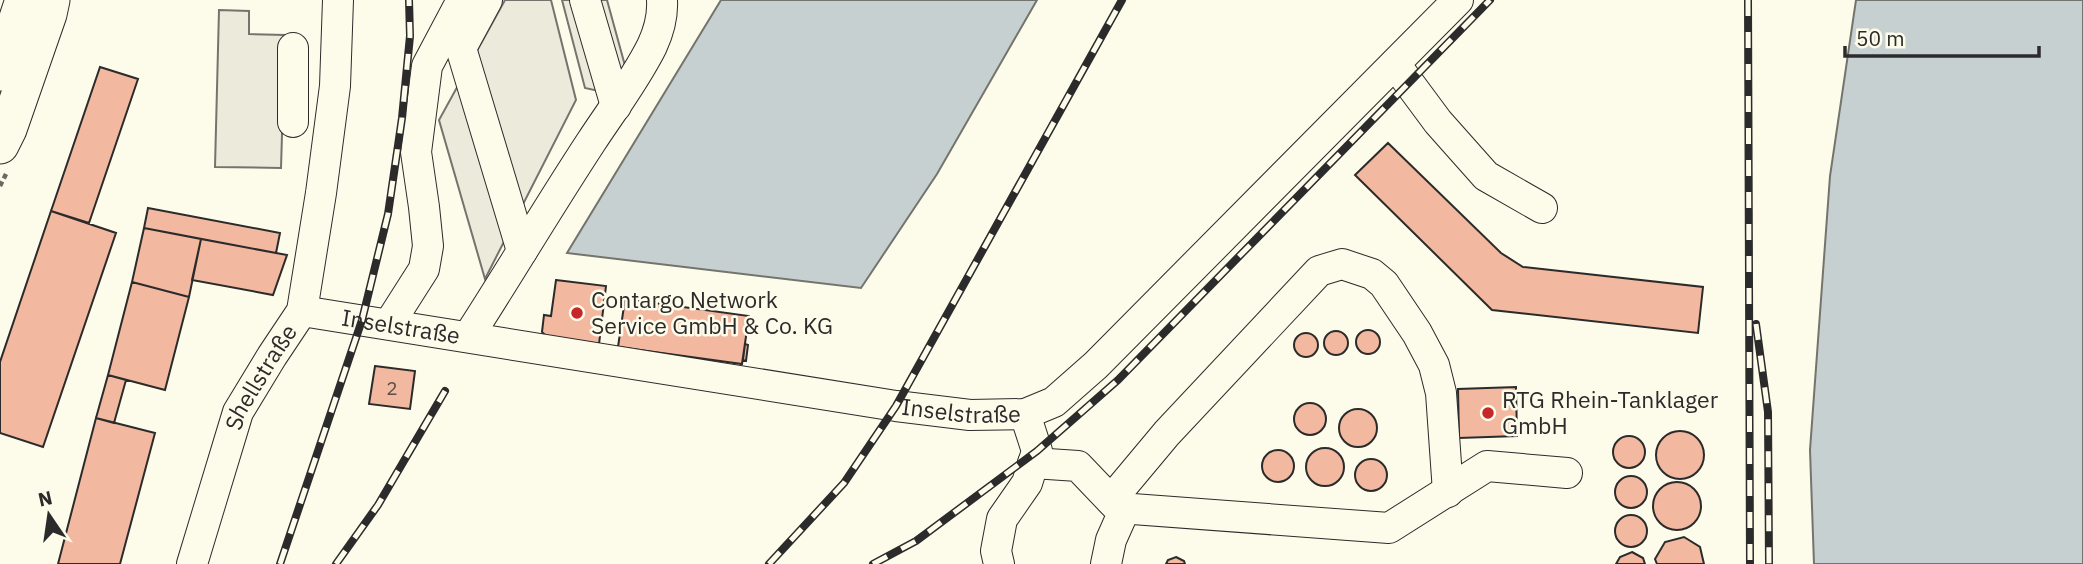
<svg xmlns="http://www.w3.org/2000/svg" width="2083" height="564" viewBox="0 0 2083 564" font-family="'IBM Plex Sans',sans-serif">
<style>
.parking{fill:#eceadb;stroke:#74746e;stroke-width:2}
.water{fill:#c7d0d0;stroke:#74746e;stroke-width:2}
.building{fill:#f2b8a0;stroke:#2b2b2b;stroke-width:2}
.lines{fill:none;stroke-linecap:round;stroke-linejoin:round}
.minor-casing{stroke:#2b2b2b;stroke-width:32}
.major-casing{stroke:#2b2b2b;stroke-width:39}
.path{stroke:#6a6964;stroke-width:4.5;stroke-dasharray:5 3.5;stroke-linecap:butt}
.minor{stroke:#fdfbea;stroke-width:30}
.major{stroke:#fdfbea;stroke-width:37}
.rail-casing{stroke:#2b2b2b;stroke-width:8}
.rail{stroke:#fdfbea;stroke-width:5;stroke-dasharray:16;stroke-linecap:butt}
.poi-dot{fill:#c62828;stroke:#fdfbea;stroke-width:2.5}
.labels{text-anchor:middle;stroke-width:5;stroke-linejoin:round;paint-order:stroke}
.number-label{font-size:19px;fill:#5d4e48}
.poi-label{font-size:23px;fill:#2b2b2b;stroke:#fdfbea;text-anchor:start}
.street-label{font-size:23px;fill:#2b2b2b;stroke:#fdfbea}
</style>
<rect width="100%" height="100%" fill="#fdfbea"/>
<path class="parking" d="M505,0H551L576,100L485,279L439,120Z
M562,0H607L627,73L603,92L585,88Z
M219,10L249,11V34L285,35L281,168L215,167Z"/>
<path class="water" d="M721,0H1037L937,174L861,288L567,253Z
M1856,0H2083V564H1814L1810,450L1830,176Z"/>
<path class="building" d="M100,67L138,79L89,223L51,211Z
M1388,143L1501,253L1523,267L1703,287L1698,333L1492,310L1355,175Z
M148,208L280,233L276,253L144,228Z
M51,211L116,233L43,447L0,433V362Z
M144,228L201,239L189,297L132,282Z
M201,239L287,255L273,295L192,280Z
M556,280L606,286L599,344L546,336L542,332L544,315L551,316Z
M132,282L189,297L165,390L108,375Z
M625,299L749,316L742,364L618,347Z
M1356 342a12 12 0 1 1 24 0a12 12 0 1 1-24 0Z
M1324 343a12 12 0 1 1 24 0a12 12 0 1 1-24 0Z
M1294 345a12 12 0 1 1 24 0a12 12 0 1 1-24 0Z
M745,344L748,345L746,361L743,360Z
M375,366L415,371L410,409L369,404Z
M108,375L126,380L114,423L96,418Z
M1516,387L1517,436L1459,438L1458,389Z
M1294 419a16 16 0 1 1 32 0a16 16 0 1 1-32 0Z
M1339 428a19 19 0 1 1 38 0a19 19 0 1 1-38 0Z
M96,418L155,433L120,564H58Z
M1656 455a24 24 0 1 1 48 0a24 24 0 1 1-48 0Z
M1613 452a16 16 0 1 1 32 0a16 16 0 1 1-32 0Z
M1306 467a19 19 0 1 1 38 0a19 19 0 1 1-38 0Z
M1262 466a16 16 0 1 1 32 0a16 16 0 1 1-32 0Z
M1355 475a16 16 0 1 1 32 0a16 16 0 1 1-32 0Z
M1615 492a16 16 0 1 1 32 0a16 16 0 1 1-32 0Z
M1653 506a24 24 0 1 1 48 0a24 24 0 1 1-48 0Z
M1615 531a16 16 0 1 1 32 0a16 16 0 1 1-32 0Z
M1684,537L1700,547L1704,564H1657L1655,559L1665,542Z
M1632,552L1643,558L1645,564H1616L1620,557Z
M1176,557L1184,561L1185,564H1166L1168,560Z"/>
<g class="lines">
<g class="minor-casing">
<g id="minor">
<path d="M487,0L461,48L522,251"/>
<path d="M585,0L616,106"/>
<path d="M1395,64L1438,122L1486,176L1542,208"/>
<path d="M293,122V48"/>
<path id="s1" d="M302,311L896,406L970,415L1025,414L1054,402L1096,365L1458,0"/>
<path d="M389,324L424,269L428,246L424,207L416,152L427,66L462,0"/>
<path d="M468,337C510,272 549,206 591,142C612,110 635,80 652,46C659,31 663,17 662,0"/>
<path d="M1033,463L1078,466L1123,513L1111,540L1106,564"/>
<path d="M1111,500L1167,433L1319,271L1342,264L1372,274L1384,284L1417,333L1434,365L1441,393L1448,492"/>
<path d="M1119,508L1389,528L1487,466L1567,473"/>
<path id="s2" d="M192,564L238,412L272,356L302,311L321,193L335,86L338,0"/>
<path d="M999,564L996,551L1002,519L1027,483L1037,451L1025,414"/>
</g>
</g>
<g class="major-casing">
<path id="major" d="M0,72L24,0
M0,145L8,129L48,14L51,0"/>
</g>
<path class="path" d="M0,186L6,174"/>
<use href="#minor" class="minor"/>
<use href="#major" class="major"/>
<g class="rail-casing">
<path id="rail" d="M1748,0L1750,564
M1756,324L1768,412L1769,564
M280,564L362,320L388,214L402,118L410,36L409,0
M336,564L378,505L445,391
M769,564L844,483L896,406L1122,0
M873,564L916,541L1037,451L1118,380L1490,0"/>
</g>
<use href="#rail" class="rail"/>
</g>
<g class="poi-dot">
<circle cx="577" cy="313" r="7"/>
<circle cx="1488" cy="413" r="7"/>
</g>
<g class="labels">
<g class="number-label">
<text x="392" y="395">2</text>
</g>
<g class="poi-label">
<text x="591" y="308">Contargo Network<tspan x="591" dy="26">Service GmbH &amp; Co. KG</tspan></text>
<text x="1502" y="408">RTG Rhein-Tanklager<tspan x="1502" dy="26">GmbH</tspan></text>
</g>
<g class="street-label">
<text dy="8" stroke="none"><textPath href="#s1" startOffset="100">Inselstraße</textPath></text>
<text dy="8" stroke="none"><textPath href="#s2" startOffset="200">Shellstraße</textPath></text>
<text dy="8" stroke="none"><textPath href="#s1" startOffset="667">Inselstraße</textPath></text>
</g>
</g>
<g transform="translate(49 515) rotate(347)" stroke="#fdfbea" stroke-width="5" paint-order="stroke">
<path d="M0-5L12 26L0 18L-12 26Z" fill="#2b2b2b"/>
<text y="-10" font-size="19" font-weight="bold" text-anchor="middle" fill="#2b2b2b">N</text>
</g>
<path d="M1845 46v10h194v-10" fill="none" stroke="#2b2b2b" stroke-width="3.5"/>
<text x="1856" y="46" font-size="21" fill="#2b2b2b" stroke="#fdfbea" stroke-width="5" paint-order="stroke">50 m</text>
</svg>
